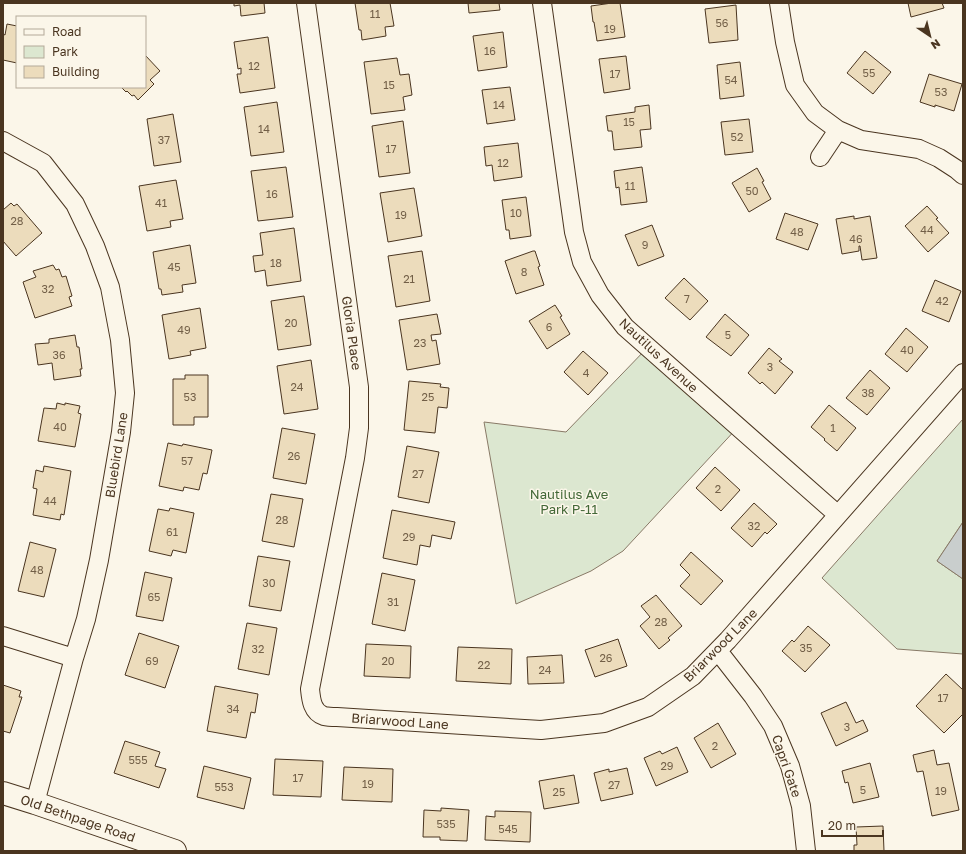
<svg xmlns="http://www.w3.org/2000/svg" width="966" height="854" viewBox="0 0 966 854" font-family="'Golos Text',sans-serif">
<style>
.green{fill:#dce7d0;stroke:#887966}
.water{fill:#c9cecd;stroke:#887966}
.building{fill:#ecdcbc;stroke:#4a3520}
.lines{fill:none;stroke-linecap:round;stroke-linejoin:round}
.street-casing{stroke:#4a3520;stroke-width:20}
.secondary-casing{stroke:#4a3520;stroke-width:24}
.street{stroke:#fbf6e9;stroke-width:18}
.secondary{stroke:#fbf6e9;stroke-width:22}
.labels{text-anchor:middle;stroke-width:3;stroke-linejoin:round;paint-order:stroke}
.number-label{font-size:11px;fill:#725f47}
.street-label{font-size:13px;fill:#4a3520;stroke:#fbf6e9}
.park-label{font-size:13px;fill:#436837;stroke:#fbf6e9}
</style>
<rect width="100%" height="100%" fill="#fbf6e9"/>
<path class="green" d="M648,347L738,427L623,551L591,571L516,604L484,422L566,432Z
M963,419V522L937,561L963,579V654L897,649L822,578Z"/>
<path class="water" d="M963,522V579L937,561Z"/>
<path class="building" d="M234,3H264L265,13L241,16L240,5L234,6Z
M355,3H390L394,26L385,27L386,36L362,40L361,30H359Z
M468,3H499L500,10L469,13Z
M612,3H620L625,37L597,41L594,22H593L591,6Z
M908,3H942L944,8L911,17Z
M736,5L738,40L709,43L705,9Z
M7,24L17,26V63L3,60V34L5,35Z
M503,32L507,67L478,71L473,36Z
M268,37L275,88L240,93L237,74H241V68L238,69L234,42Z
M865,51L891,72L873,94L847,73Z
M145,55L160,71L150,80L154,84L138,100L134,95L132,96L127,91L126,92L121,87H145Z
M626,56L630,89L604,93L599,59Z
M397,58L400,75L409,74L412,95L403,97L405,110L371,114L364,62Z
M740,62L744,96L720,99L717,65Z
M929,74L962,84L954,111L935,105V107L920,102Z
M510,87L515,120L487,124L482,90Z
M277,102L284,152L251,156L244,107Z
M649,105L651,129L640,130L642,147L614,150L612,131H608L606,116L635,112V107Z
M173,114L181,162L154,166L147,119Z
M749,119L753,152L725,155L721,122Z
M403,121L410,173L379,177L372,126Z
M518,143L522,177L494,181L492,165L486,166L484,147Z
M286,167L293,217L258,221L251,171Z
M642,167L647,202L621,205L619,187L616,188L614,171Z
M757,168L764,181L762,182L771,199L749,212L732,183Z
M176,180L183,219L170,221L171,227L147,231L139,186Z
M414,188L422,236L388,242L380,193Z
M526,197L531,236L510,239L509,230H506L502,200Z
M11,203L14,206L17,204L42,233L16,256L3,241V210Z
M927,206L938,218L936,219L949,233L928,252L905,226Z
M785,213L818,224L808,250L776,239Z
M854,216V219L870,216L877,258L862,260L860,246H859V251L842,254L836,219Z
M652,225L664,256L638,266L625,235Z
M294,228L301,281L267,286L265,270L255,272L253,256L263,255L260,233Z
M190,245L196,283L182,285L183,292L162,295L161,289H159L153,252Z
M422,251L430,301L396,307L388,256Z
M533,251H535L540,266L538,267L544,285L516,294L505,261Z
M53,265L56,270L59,269L62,277L66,276L72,296L69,297L72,306L35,318L23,282L36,277L33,271Z
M684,278L708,301L690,320L665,298Z
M935,280L961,291L949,322L922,311Z
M304,296L311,345L278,350L271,301Z
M555,305L562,316L560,317L570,334L547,349L529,321Z
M200,308L206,348L190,351L191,355L169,359L162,315Z
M437,314L441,334L431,335L432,341L436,340L440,364L407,370L399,320Z
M725,314L749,335L731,356L706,337Z
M906,328L928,347L907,372L885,354Z
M75,335L77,347H79L82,369H80L81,376L54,380L52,363L38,365L35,344L49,343V339Z
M769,348L782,359L779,361L793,372L775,394L762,382L760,384L748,373Z
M583,351L608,373L588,395L564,372Z
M311,360L318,409L284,414L277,366Z
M870,370L890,388L867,415L846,398Z
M185,375H208V417H194V425H173V379H185Z
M409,381L441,384L440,387L449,388L447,408L438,407L435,433L404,430Z
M57,403L65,405V403L80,406L78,413L81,414L75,447L38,441L44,408L56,409Z
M829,405L856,428L837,451L824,440L825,439L811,427Z
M282,428L315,434L306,484L273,478Z
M168,443L182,446L183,444L212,450L207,474L203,473L199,490L184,487L183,491L159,486Z
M407,446L439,452L429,503L398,497Z
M44,466L71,471L64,515L61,514L60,520L33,515L37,489L33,488L36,470L43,472Z
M715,467L740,490L721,511L696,488Z
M271,494L303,499L294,547L262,541Z
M754,503L777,524L767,534L765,532L752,547L731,528Z
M170,508L194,513L186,553L173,550L171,556L149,551L158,509L169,511Z
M392,510L455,522L451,539L432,535L430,547L420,545L417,565L383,558Z
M30,542L56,549L44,597L18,591Z
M691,552L723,581L701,605L680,586L690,575L680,565Z
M258,556L290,561L281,611L249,606Z
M145,572L172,578L163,621L136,616Z
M382,573L415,580L405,631L372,624Z
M656,595L682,626L668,638L670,640L659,649L640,626L650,617L641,606Z
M247,623L277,628L269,675L238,669Z
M808,626L830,645L805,672L782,651L792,640L794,642Z
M139,633L179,646L165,688L125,675Z
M618,639L627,666L595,677L585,650Z
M366,644L411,646L410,678L364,676Z
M458,647L512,649L511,684L456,681Z
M562,655L564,683L528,684L527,657Z
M946,674L963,690V714L944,733L916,706Z
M3,685L21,691L19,697H22L10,733L3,731Z
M215,686L258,694L255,713L251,712L246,738L207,731Z
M846,702L856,723L863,720L868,731L836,746L821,713Z
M718,723L736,754L711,768L694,738Z
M125,741L160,752L155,766L166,769L159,788L114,773Z
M677,747L688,772L656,786L644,758L660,751L662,754Z
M934,750L937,765L949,763L959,810L932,816L923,771L917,772L913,755Z
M275,759L323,761L321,797L273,795Z
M870,763L879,797L853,803L848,782L845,783L842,771Z
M204,766L251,778L244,809L197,797Z
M344,767L393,769L392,802L342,800Z
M627,768L633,794L601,801L594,773L609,769V772Z
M574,775L579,803L544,809L539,781Z
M441,808L469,810L467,841L440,840V837H423L424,810L441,811Z
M495,811L531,812L530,842L485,840L486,816L495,817Z
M883,826L884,851H854V845H857L856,827Z"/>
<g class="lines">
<g class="street-casing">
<path id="street" d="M306,3L359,387V428L355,458L310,689C311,699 312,712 324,716C328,717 333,717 337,717L541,730L604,723L648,707L693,676L728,640L963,373
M542,3L574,232L582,262L600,295L625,327L838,515
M779,3L785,42L795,85L815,113L838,130L861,140L919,149L939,158L956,169L963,175
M3,141L43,163L75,204L95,246L110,287L120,340L125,393L121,432L99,560L86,619L74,658L35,803
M820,157L838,130
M3,636L74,658
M718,651L753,696L773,726L790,766L801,806L806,851"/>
</g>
<g class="secondary-casing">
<path id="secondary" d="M3,793L35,803L175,851"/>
</g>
<use href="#street" class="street"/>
<use href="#secondary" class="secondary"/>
</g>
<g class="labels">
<g class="number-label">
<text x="375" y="18">11</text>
<text x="722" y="27">56</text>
<text x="610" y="33">19</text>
<text x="490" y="55">16</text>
<text x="254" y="70">12</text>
<text x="869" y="77">55</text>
<text x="615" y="78">17</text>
<text x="731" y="84">54</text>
<text x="389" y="89">15</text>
<text x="941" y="96">53</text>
<text x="499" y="109">14</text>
<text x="629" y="126">15</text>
<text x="264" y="133">14</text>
<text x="737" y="141">52</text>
<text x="164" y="144">37</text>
<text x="391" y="153">17</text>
<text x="503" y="167">12</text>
<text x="630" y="190">11</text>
<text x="752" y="195">50</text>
<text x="272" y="198">16</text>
<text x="161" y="207">41</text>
<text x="516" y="217">10</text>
<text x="401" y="219">19</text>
<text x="17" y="225">28</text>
<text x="927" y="234">44</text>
<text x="797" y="236">48</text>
<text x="856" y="243">46</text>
<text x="645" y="249">9</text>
<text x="276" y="267">18</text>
<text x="174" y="271">45</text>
<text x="524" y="276">8</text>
<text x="409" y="283">21</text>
<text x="48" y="293">32</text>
<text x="687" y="303">7</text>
<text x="942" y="305">42</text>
<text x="291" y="327">20</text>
<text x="549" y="331">6</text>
<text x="184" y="334">49</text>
<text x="728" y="339">5</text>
<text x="420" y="347">23</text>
<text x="907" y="354">40</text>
<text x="59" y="359">36</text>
<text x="770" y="371">3</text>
<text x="586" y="377">4</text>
<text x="297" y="391">24</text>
<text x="868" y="397">38</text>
<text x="190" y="401">53</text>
<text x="428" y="401">25</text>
<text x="60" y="431">40</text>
<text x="833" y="432">1</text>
<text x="294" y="460">26</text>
<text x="187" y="465">57</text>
<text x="418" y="478">27</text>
<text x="718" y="493">2</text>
<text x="50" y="505">44</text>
<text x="282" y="524">28</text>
<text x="754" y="530">32</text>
<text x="172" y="536">61</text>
<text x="409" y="541">29</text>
<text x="37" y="574">48</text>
<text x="269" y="587">30</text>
<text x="154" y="601">65</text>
<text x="393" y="606">31</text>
<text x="661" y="626">28</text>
<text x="806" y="652">35</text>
<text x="258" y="653">32</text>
<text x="606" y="662">26</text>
<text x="152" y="665">69</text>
<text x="388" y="665">20</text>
<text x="484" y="669">22</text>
<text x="545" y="674">24</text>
<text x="943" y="702">17</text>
<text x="233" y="713">34</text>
<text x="847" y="731">3</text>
<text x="715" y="750">2</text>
<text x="138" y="764">555</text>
<text x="667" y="770">29</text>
<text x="298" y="782">17</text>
<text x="368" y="788">19</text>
<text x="614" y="789">27</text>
<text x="224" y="791">553</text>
<text x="863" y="794">5</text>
<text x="941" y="795">19</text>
<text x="559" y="796">25</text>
<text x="446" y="828">535</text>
<text x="508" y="833">545</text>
</g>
<g class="street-label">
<text transform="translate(352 333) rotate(82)" y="5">Gloria Place</text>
<text transform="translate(659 355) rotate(43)" y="5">Nautilus Avenue</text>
<text transform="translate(116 455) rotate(-81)" y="5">Bluebird Lane</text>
<text transform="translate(720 645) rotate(-45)" y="5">Briarwood Lane</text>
<text transform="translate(400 721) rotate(4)" y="5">Briarwood Lane</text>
<text transform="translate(787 766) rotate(71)" y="5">Capri Gate</text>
<text transform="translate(78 818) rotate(19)" y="5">Old Bethpage Road</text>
</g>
<g class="park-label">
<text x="569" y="499">Nautilus Ave<tspan x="569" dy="15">Park P-11</tspan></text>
</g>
</g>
<rect width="966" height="854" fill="none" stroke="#4a3520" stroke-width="8"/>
<rect x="16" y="16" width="130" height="72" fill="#fbf6e9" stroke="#b4a999"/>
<rect x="24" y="29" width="20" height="6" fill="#fbf6e9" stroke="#b4a999"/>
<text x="52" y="36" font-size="12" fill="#4a3520">Road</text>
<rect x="24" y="46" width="20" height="12" fill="#dce7d0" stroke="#b4a999"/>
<text x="52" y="56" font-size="12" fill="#4a3520">Park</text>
<rect x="24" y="66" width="20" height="12" fill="#ecdcbc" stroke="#b4a999"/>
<text x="52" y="76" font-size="12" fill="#4a3520">Building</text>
<g transform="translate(930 36) rotate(145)" stroke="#fbf6e9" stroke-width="3" paint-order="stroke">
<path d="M0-3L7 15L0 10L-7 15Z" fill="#4a3520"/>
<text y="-6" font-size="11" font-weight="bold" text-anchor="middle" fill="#4a3520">N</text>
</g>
<path d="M822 830v6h61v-6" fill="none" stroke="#4a3520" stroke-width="2"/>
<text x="828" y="830" font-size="12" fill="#4a3520" stroke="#fbf6e9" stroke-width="3" paint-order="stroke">20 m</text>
</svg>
